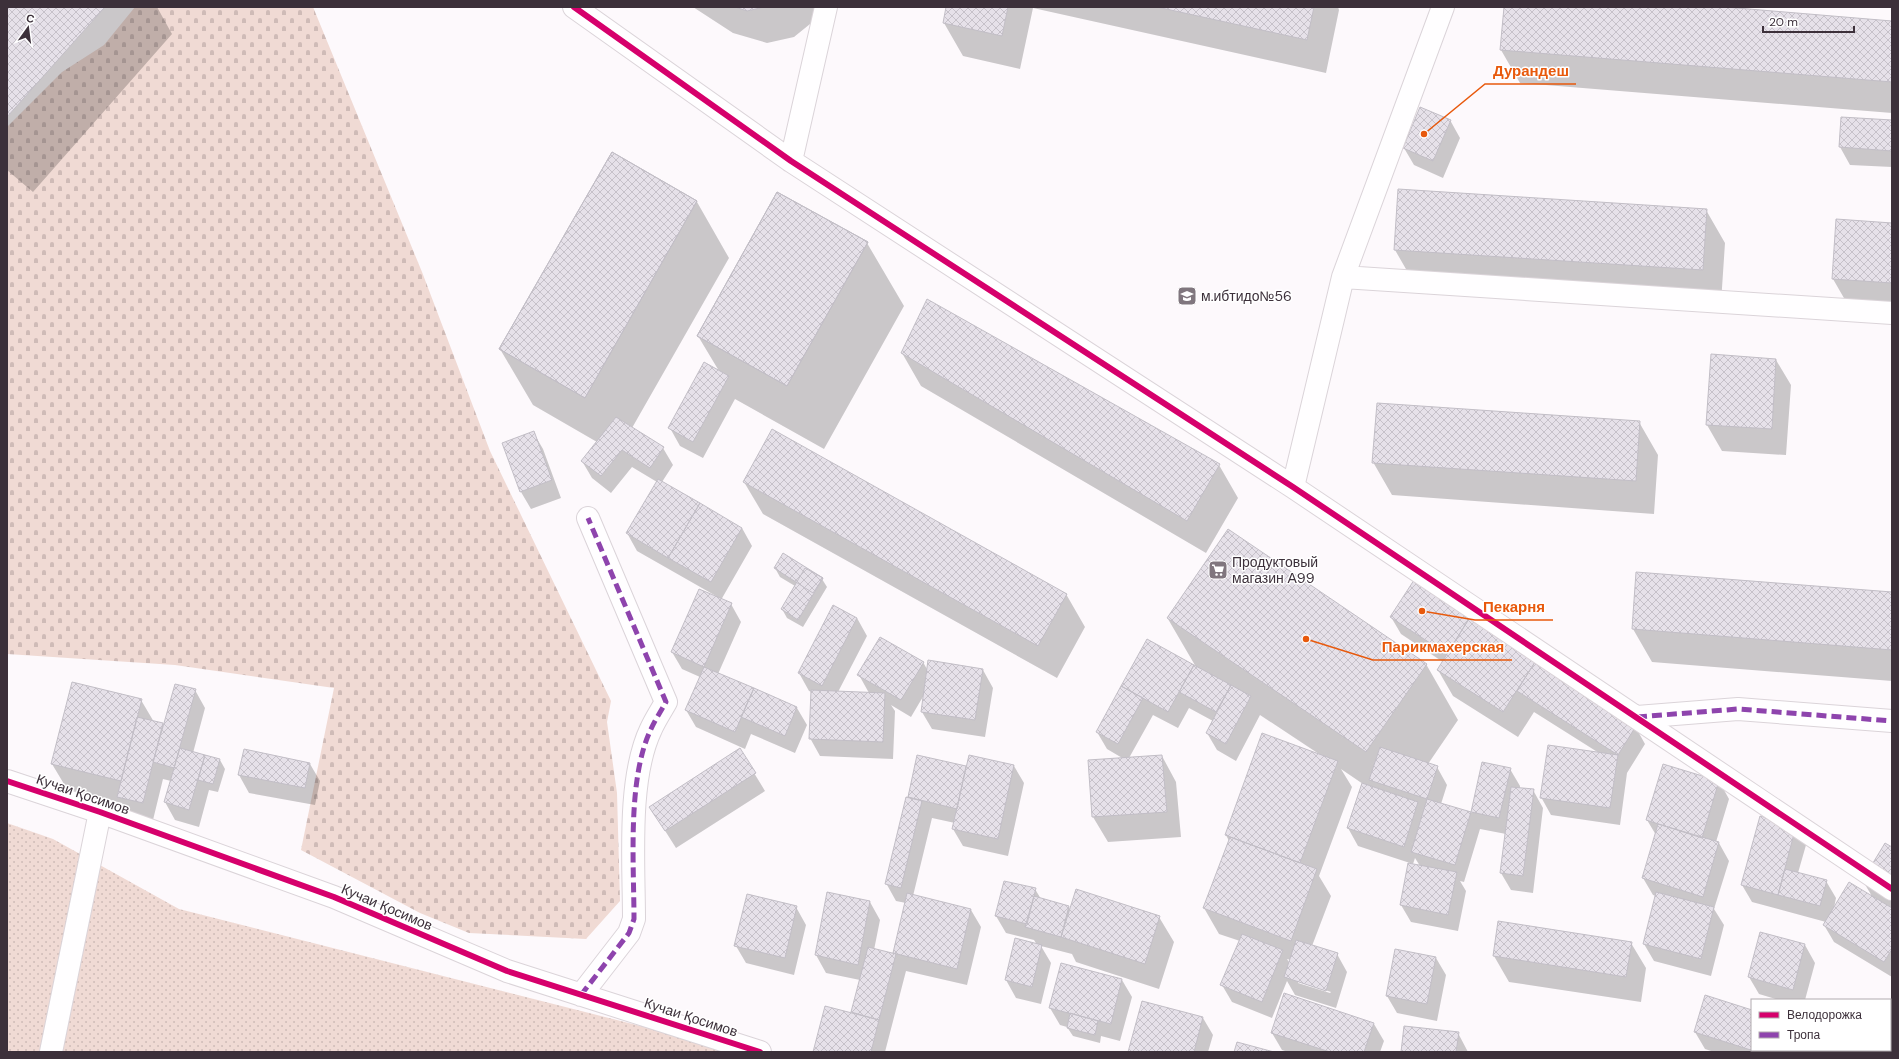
<svg xmlns="http://www.w3.org/2000/svg" width="1899" height="1059" viewBox="0 0 1899 1059" font-family="'DM Sans',sans-serif">
<style>
.grass{fill:url(#grass-dots)}
.cemetery{fill:url(#cemetery-stones)}
.shadow{fill:#0003;fill-rule:evenodd}
.building{fill:url(#building-cross-hatch);stroke:#c2bec6}
.lines{fill:none;stroke-linecap:round;stroke-linejoin:round}
.minor-casing{stroke:#dbd4d9;stroke-width:24}
.minor{stroke:#fffeff;stroke-width:22}
.quiet{stroke:#8e44ad;stroke-width:5;stroke-dasharray:10 5;stroke-linecap:butt}
.cycleway-casing{stroke:#fff;stroke-width:8}
.cycleway{stroke:#d6006c;stroke-width:6}
.labels{text-anchor:middle;stroke-width:3;stroke-linejoin:round;paint-order:stroke}
.poi-label{font-size:14px;fill:#3c303a;stroke:#fff;text-anchor:start}
.street-label{font-size:14px;fill:#3c303a;stroke:#fff}
.leader{fill:none;stroke:#e8590c;stroke-width:1.5}
.callout-dot{fill:#e8590c;stroke:#fff;stroke-width:1.5}
.callout-label{font-size:15px;text-anchor:middle;font-weight:bold;fill:#e8590c;stroke:#fff;stroke-width:3;stroke-linejoin:round;paint-order:stroke}
</style>
<defs>
<pattern id="grass-dots" width="8" height="8" patternUnits="userSpaceOnUse"><rect width="8" height="8" fill="#f0dad4"/><path d="M2 2h.1M6 6h.1" fill="none" stroke="#cfbbb7" stroke-width="1.8" stroke-linecap="round"/></pattern>
<pattern id="cemetery-stones" width="16" height="16" patternUnits="userSpaceOnUse"><rect width="16" height="16" fill="#f0dad4"/><path d="M2 7V4a2 2 0 0 1 4 0v3zM10 15v-3a2 2 0 0 1 4 0v3z" fill="#cfbbb7"/></pattern>
<pattern id="building-cross-hatch" width="8" height="8" patternUnits="userSpaceOnUse"><rect width="8" height="8" fill="#e6e1e9"/><path d="M0 0l8 8M0 8l8-8" fill="none" stroke="#c6c1c9"/></pattern>
</defs>
<rect width="100%" height="100%" fill="#fdf9fc"/>
<path class="grass" d="M7,823L53,839L179,909L743,1052H7Z"/>
<path class="cemetery" d="M135,7H313L422,272L490,451L611,701L607,722L617,793L620,901L586,939L469,933L420,913L301,850L334,688L175,665L7,654V127L62,72L104,45Z"/>
<path class="shadow" d="M7,7H157L172,34L33,192L7,170Z
M693,7H831L794,37L767,43L733,33Z
M947,7H1338L1339,10L1326,73L1033,8L1020,69L963,56L944,23Z
M1505,7H1713L1892,22V113L1520,83L1501,50Z
M1842,118L1892,121V167L1850,165L1840,147Z
M1450,120L1460,138L1443,178L1414,165L1404,148Z
M612,153L697,202L729,258L632,428L663,448L673,465L662,482L742,528L752,546L721,600L731,604L741,622L718,674L797,708L807,725L795,753L751,734L745,749L696,727L686,710L700,677L682,669L672,652L716,596L637,551L627,533L657,482L632,467L611,493L592,478L582,461L597,442L533,405L500,349Z
M1706,210L1725,243L1721,303L1414,283L1395,250Z
M1892,224V314L1852,312L1833,279Z
M867,243L904,306L824,449L735,399L703,458L680,446L670,428L719,371L698,336Z
M902,353L1219,465L1238,498L1206,553L921,386Z
M1776,360L1791,385L1786,455L1722,451L1707,425Z
M1639,422L1658,455L1654,514L1392,495L1373,462Z
M533,432L543,449L561,498L531,509L521,492Z
M744,482L1066,594L1085,627L1057,678L763,514Z
M775,568L822,579L827,587L803,627L787,618L782,609L795,586L780,577Z
M1416,579L1635,726L1645,744L1627,773L1620,825L1551,815L1541,797L1599,753L1534,712L1518,737L1453,696L1438,670L1443,662L1401,634L1391,617Z
M1892,593V681L1652,662L1633,629Z
M857,618L867,636L838,692L869,693L859,675L923,662L928,671L983,670L993,688L985,737L932,729L922,712L924,695L911,717L891,705L895,711L893,759L820,756L810,738L812,692L809,691L799,673Z
M1168,619L1426,664L1458,720L1428,764L1437,767L1447,785L1441,804L1472,813L1483,763L1510,769L1520,786V789L1533,790L1543,808L1533,893L1511,890L1501,873L1506,834L1480,829L1464,882L1460,881L1466,891L1458,931L1411,922L1401,905L1420,866L1415,858L1413,864L1358,846L1348,828L1363,784L1341,769L1352,787L1319,876L1331,896L1312,946L1337,954L1347,972L1336,1008L1295,995L1287,981L1272,1018L1232,1002L1222,985L1240,941L1219,934L1204,908L1229,841L1226,835L1263,734L1319,754L1260,715L1236,761L1217,750L1207,733L1213,721L1189,708L1178,728L1153,715L1129,758L1162,756L1176,782L1181,837L1108,842L1093,817L1124,759L1107,749L1097,732L1148,640L1196,667ZM1287,959L1291,960L1290,964ZM1298,981L1331,992L1330,993L1298,983Z
M195,690L205,708L193,753L220,760L225,769L218,792L209,790L199,827L175,820L165,802L171,781L163,779L153,820L128,814L122,803L67,789L52,764L141,700L154,722L162,724L164,727Z
M740,750L765,791L676,848L650,807Z
M918,756L967,767L1014,766L1024,783L1008,856L963,846L953,829L955,823L932,818L913,896L971,910L981,927L967,985L906,971L885,1052H814L852,1013L860,980L826,973L816,955L828,893L870,902L880,920L874,950L893,955L906,903L896,901L886,883Z
M310,764L320,781L315,805L249,793L239,775Z
M1663,765L1719,781L1729,799L1716,842L1719,843L1729,861L1714,909L1724,925L1711,976L1654,961L1644,944L1656,896L1653,895L1643,878L1656,835L1647,820Z
M1796,827L1806,845L1798,873L1826,881L1836,898L1834,908L1873,898L1863,881L1892,848V977L1834,942L1824,925L1826,922L1752,902L1742,885Z
M1035,889L1041,899L1069,907L1070,910L1159,917L1174,942L1159,989L1076,962L1072,954L1041,946L1051,963L1041,1004L1016,998L1006,980L1015,940L1037,945L1034,940L1006,933L996,916Z
M796,907L806,925L794,975L746,963L736,946Z
M1761,933L1805,945L1815,963L1805,1000H1779L1759,994L1749,977Z
M1631,943L1646,968L1641,1002L1509,982L1494,956Z
M1436,958L1446,975L1437,1021L1397,1013L1387,996Z
M1122,980L1132,997L1120,1041L1101,1036L1100,1043L1073,1036L1067,1027L1060,1025L1050,1008Z
M1142,1002L1203,1018L1213,1035L1208,1052H1129Z
M1752,1011V1050H1779V1052H1714L1705,1049L1695,1032Z
M1374,1024L1384,1041L1380,1052H1288L1282,1050L1272,1033Z
M1458,1033L1468,1052H1402Z
M1890,1044L1892,1045V1052H1783L1784,1050H1890Z"/>
<path class="building" d="M7,7H105L7,117Z
M735,7H764L747,11Z
M946,7H1008L1002,36L943,23Z
M1157,7H1314L1307,40Z
M1504,7H1725L1892,21V82L1500,50Z
M1420,107L1451,120L1433,161L1403,148Z
M1841,117L1892,120V151L1839,147Z
M612,152L697,201L585,398L499,349Z
M612,152L697,201L585,398L499,349Z
M1398,189L1707,209L1703,270L1394,250Z
M777,192L868,242L787,386L697,336Z
M777,192L868,242L787,386L697,336Z
M1836,219L1892,223V283L1832,279Z
M927,299L1220,464L1187,521L901,353Z
M1711,354L1776,359L1772,429L1706,425Z
M704,362L729,376L693,442L668,428Z
M1377,403L1640,421L1636,481L1372,463Z
M616,417L664,447L650,468L622,450L601,476L581,461Z
M772,429L1067,594L1038,646L743,482Z
M534,431L552,480L520,492L502,443Z
M658,479L700,503L668,558L626,533Z
M700,503L742,528L711,582L668,558Z
M1228,529L1427,664L1366,752L1167,618Z
M783,553L823,578L813,593L774,568Z
M805,568L823,578L798,620L781,609Z
M1636,572L1892,592V650L1632,629Z
M1416,577L1472,614L1447,654L1390,617Z
M699,589L732,603L704,667L671,652Z
M833,605L857,618L822,686L798,673Z
M1472,614L1539,656L1503,712L1437,670Z
M880,637L924,662L901,700L857,675Z
M1147,639L1194,665L1168,712L1121,686Z
M928,660L983,669L975,720L921,712Z
M1535,662L1636,726L1618,755L1517,691Z
M1194,665L1231,685L1216,712L1179,692Z
M704,667L754,688L735,732L685,710Z
M72,682L142,699L121,781L51,764Z
M175,684L196,689L174,768L153,762Z
M1231,685L1251,696L1226,744L1206,733Z
M1121,686L1143,698L1118,744L1096,732Z
M754,688L797,707L785,736L741,717Z
M811,690L885,693L883,742L809,739Z
M137,717L163,723L143,803L117,797Z
M1262,733L1338,761L1300,863L1225,835Z
M1548,745L1618,755L1610,808L1540,798Z
M1380,747L1438,766L1427,799L1369,780Z
M180,748L205,755L189,810L164,802Z
M740,748L756,773L665,831L649,807Z
M244,749L310,763L305,788L238,775Z
M205,755L220,759L213,784L198,780Z
M917,755L966,766L957,809L908,797Z
M969,755L1014,765L998,839L952,829Z
M1162,755L1167,812L1092,817L1088,760Z
M1482,762L1511,768L1499,818L1471,812Z
M1663,764L1719,781L1702,838L1646,820Z
M1362,783L1418,802L1404,847L1347,828Z
M1511,787L1534,789L1523,876L1500,873Z
M906,797L922,801L901,888L885,884Z
M1427,799L1471,812L1455,865L1411,852Z
M1760,816L1796,826L1778,895L1741,885Z
M1658,824L1719,842L1703,897L1642,878Z
M1230,837L1317,869L1291,941L1203,908Z
M1885,843L1892,847V899L1862,881Z
M1408,863L1457,872L1448,915L1400,905Z
M1785,869L1827,880L1820,906L1778,895Z
M1004,881L1036,888L1027,924L995,916Z
M1849,882L1892,908V949L1884,962L1823,925Z
M1076,889L1160,916L1145,964L1061,937Z
M827,892L870,901L858,965L815,955Z
M1656,892L1714,907L1701,959L1643,944Z
M907,893L971,909L957,969L893,953Z
M747,894L797,906L785,958L734,946Z
M1034,896L1069,906L1061,937L1025,927Z
M1498,921L1632,942L1626,977L1493,956Z
M1760,932L1805,944L1793,990L1748,977Z
M1242,934L1283,950L1262,1002L1220,985Z
M1015,938L1042,945L1032,987L1005,980Z
M1296,940L1338,953L1326,991L1284,977Z
M868,947L896,954L879,1020L851,1012Z
M1395,949L1436,957L1427,1004L1386,996Z
M1061,963L1122,979L1111,1024L1049,1008Z
M1284,993L1374,1023L1364,1052H1330L1271,1033Z
M1705,995L1752,1010V1050H1764V1052H1757L1694,1032Z
M1142,1001L1203,1017L1194,1052H1128Z
M825,1006L879,1020L871,1052H813Z
M1070,1013L1098,1021L1095,1035L1067,1028Z
M1404,1026L1459,1032L1456,1052H1401Z
M1237,1042L1274,1052H1234Z
M1890,1043L1892,1044V1052H1835L1831,1050H1890Z
M1783,1050H1821L1824,1051L1782,1052Z"/>
<g class="lines">
<g class="minor-casing">
<path id="minor" d="M574,7L791,161L1293,487L1892,889
M791,161L826,7
M1343,277L1892,313
M1293,487L1343,277L1443,7
M1637,717L1738,709L1892,721
M7,781L100,812L334,897L507,971L760,1052
M581,995L629,933L634,919C634,864 627,779 651,729C655,720 661,711 666,702L588,518
M51,1052L100,812"/>
</g>
<use href="#minor" class="minor"/>
<path class="quiet" d="M1637,717L1738,709L1892,721
M581,995L629,933L634,919C634,864 627,779 651,729C655,720 661,711 666,702L588,518"/>
<g class="cycleway-casing">
<path id="cycleway" d="M574,7L791,161L1293,487L1892,889
M7,781L100,812L334,897L507,971L760,1052"/>
</g>
<use href="#cycleway" class="cycleway"/>
</g>
<defs>
<g id="school-square" transform="scale(1)"><rect x="-9" y="-9" width="18" height="18" rx="4" fill="#80767e" stroke="#fff"/><path d="M0-5L7-2L0 1L-7-2ZM-4 1L0 2.5L4 1V4Q0 6-4 4Z" fill="#fff"/></g>
<g id="supermarket-square" transform="scale(1)"><rect x="-9" y="-9" width="18" height="18" rx="4" fill="#80767e" stroke="#fff"/><path d="M-6-5.5h2.5l.6 2H6L4.5 2H-2.5L-4.4-4H-6ZM-1.5 3.2a1.3 1.3 0 1 0 .1 0ZM3 3.2a1.3 1.3 0 1 0 .1 0Z" fill="#fff"/></g>
</defs>
<g fill-rule="evenodd">
<use href="#school-square" x="1187" y="296"/>
<use href="#supermarket-square" x="1218" y="570"/>
</g>
<g class="labels">
<g class="poi-label">
<text x="1201" y="301">м.ибтидо№56</text>
<text x="1232" y="567">Продуктовый<tspan x="1232" dy="16">магазин А99</tspan></text>
</g>
<g class="street-label">
<text transform="translate(83 794) rotate(19)" y="5">Кучаи Қосимов</text>
<text transform="translate(387 907) rotate(23)" y="5">Кучаи Қосимов</text>
<text transform="translate(691 1017) rotate(18)" y="5">Кучаи Қосимов</text>
</g>
</g>
<path class="leader" d="M1424 134L1485 84H1576M1422 611L1475 620H1553M1306 639L1373 660H1512"/>
<g class="callout-dot">
<circle cx="1424" cy="134" r="4"/>
<circle cx="1422" cy="611" r="4"/>
<circle cx="1306" cy="639" r="4"/>
</g>
<g class="callout-label">
<text x="1531" y="76">Дурандеш</text>
<text x="1514" y="612">Пекарня</text>
<text x="1443" y="652">Парикмахерская</text>
</g>
<rect width="1899" height="1059" fill="none" stroke="#3c303a" stroke-width="16"/>
<rect x="1751" y="999" width="140" height="52" fill="#ffffff" stroke="#b1acb0"/>
<rect x="1759" y="1012" width="20" height="6" fill="#d6006c" stroke="#b1acb0"/>
<text x="1787" y="1019" font-size="12" fill="#3c303a">Велодорожка</text>
<rect x="1759" y="1032" width="20" height="6" fill="#8e44ad" stroke="#b1acb0"/>
<text x="1787" y="1039" font-size="12" fill="#3c303a">Тропа</text>
<g transform="translate(28 28) rotate(14)" stroke="#ffffff" stroke-width="3" paint-order="stroke">
<path d="M0-3L7 15L0 10L-7 15Z" fill="#3c303a"/>
<text y="-6" font-size="11" font-weight="bold" text-anchor="middle" fill="#3c303a">С</text>
</g>
<path d="M1763 26v6h91v-6" fill="none" stroke="#3c303a" stroke-width="2"/>
<text x="1769" y="26" font-size="12" fill="#3c303a" stroke="#ffffff" stroke-width="3" paint-order="stroke">20 m</text>
</svg>
